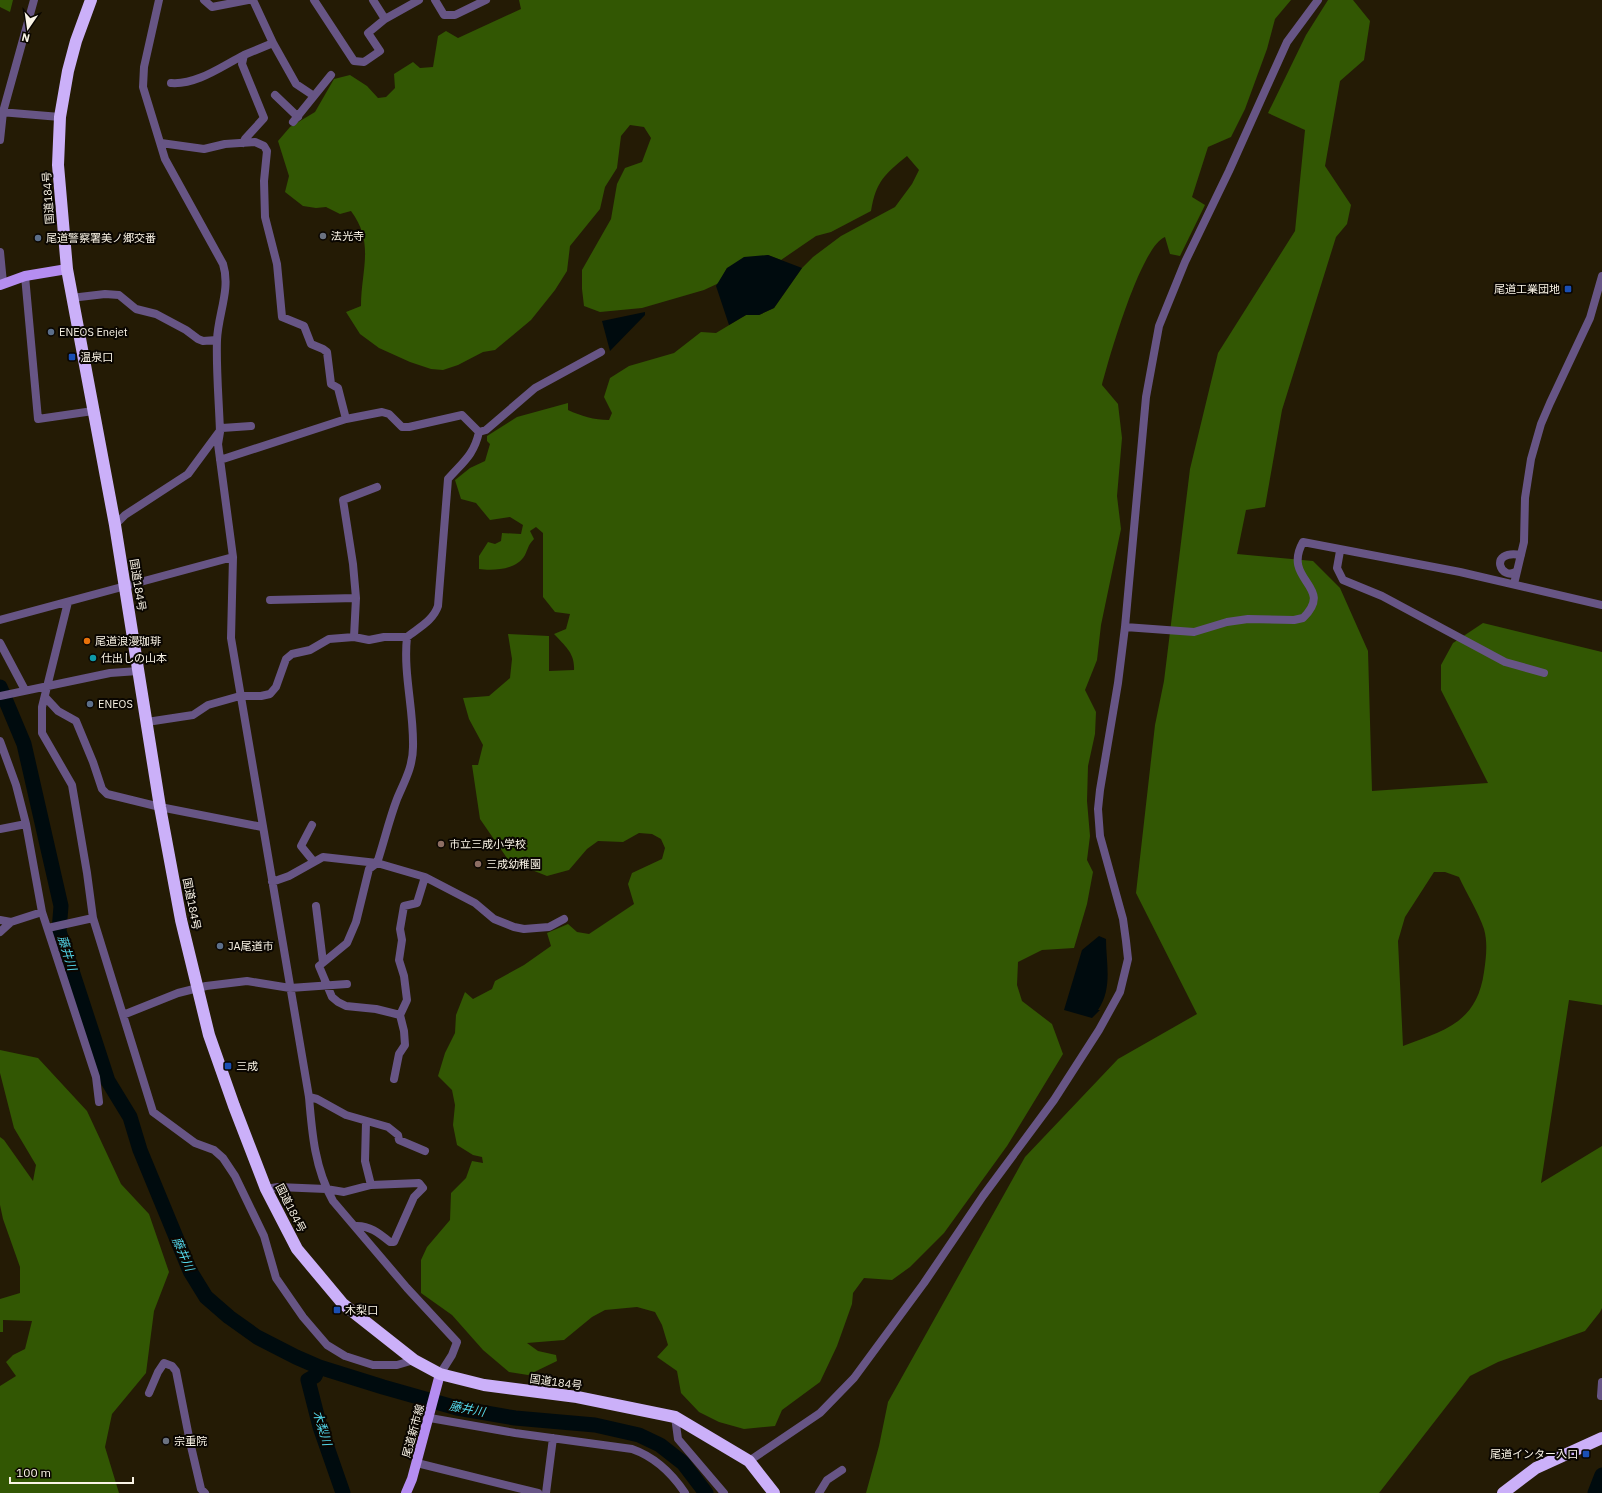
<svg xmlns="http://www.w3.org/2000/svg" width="1602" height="1493" viewBox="0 0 1602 1493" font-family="'IBM Plex Sans','Noto Sans JP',sans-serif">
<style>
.forest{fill:#325703;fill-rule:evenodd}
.water{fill:#000b0e}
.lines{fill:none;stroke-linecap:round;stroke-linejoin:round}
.river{stroke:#000b0e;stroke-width:15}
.minor{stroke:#675585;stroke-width:8}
.major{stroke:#b58df1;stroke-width:10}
.highway{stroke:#cbb0f9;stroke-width:12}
.worship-dot{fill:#6b7280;stroke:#0a0601;stroke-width:1.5}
.service-dot{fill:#5c6f8a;stroke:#0a0601;stroke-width:1.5}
.transit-dot{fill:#1a4fb4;stroke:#0a0601;stroke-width:1.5}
.food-dot{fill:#e8710a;stroke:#0a0601;stroke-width:1.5}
.culture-dot{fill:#0f9aa8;stroke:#0a0601;stroke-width:1.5}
.education-dot{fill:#8d6e63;stroke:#0a0601;stroke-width:1.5}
.labels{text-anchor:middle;stroke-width:4;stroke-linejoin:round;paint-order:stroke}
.street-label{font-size:11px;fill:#faf4e6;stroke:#0a0601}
.poi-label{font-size:11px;fill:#faf4e6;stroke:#0a0601;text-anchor:start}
.water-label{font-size:12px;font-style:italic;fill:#53d4e7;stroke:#0a0601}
</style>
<rect width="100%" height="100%" fill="#241b05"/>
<path class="forest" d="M0,0H13L10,12L0,7Z
M519,0H1291L1275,19L1267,49L1245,109L1231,137L1208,147L1192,197L1205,205L1180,256L1170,254L1165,237C1141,246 1109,358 1102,385L1118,404L1122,438L1117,496L1121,529L1101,625L1097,660L1085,690L1096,712L1095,734L1088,766L1087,801L1090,836L1087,860L1093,872L1087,904L1074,948L1042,950L1018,962L1017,985L1022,1001L1052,1024L1063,1054L1007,1146L944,1233L910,1267L892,1280L864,1278L853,1293L852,1304L837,1346L820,1382L782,1410L775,1426L744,1429L719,1422L699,1412L681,1393L677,1371L657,1357L668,1345L662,1325L655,1312L637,1307L605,1310L592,1317L564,1340L527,1343L538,1351L556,1355L557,1361L528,1375L509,1372L483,1350L452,1315L421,1293V1260L427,1247L450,1220L451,1193L466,1178L472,1161L483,1163L482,1157L473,1155L457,1145L453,1125L455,1105L452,1090L438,1076L445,1053L455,1033L456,1015L465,992L473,999L492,989L495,981L524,965L551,946L547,933L568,924L577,932L589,934L634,904L628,884L632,873L662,859L665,848L661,839L652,834L639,833L623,842L598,841L587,849L569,870L547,876L509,861L480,819L472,765H478L483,745L469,719L463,698L489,696L510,678L512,659L508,634L549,636V671L574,670C575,653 565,646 554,634L566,629L570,614L555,612L543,597V533L536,527L530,531L534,539C528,545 528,549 525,555C517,570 493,571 479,569V556L488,542L495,544L501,541L502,533L521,534L523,525L510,517L490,520L476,503L461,499L455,480L470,468L485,461L490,444L487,441V436L517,417L568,403V410C581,416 594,420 609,420L612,413L604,397L610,378L629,366L674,353L701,332L716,333L746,315H759L774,308L802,268L813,257L841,236L895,207L912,184L919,170L907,156C885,174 876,181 871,211L831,232L816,236L781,260L768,255L727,268L719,283L704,290L642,308L600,312L584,306L582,289V270L611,219L617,184L625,168L642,162L651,138L644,127L630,125L621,136L617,168L605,187L600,209L570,246L567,271L555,290L531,320L495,350L483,352L458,365L443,370L431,369L410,362L379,348L360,334L346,312L361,306C361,270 375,243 351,211L340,214L326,207L316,208L303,206L285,192L289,176L278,141L290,127L315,112L334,79L350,75L367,86L378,98L386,97L395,88L394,74L413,62L420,68L433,67L438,36L446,31L458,38L521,9Z
M1328,0H1353L1370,21L1364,60L1340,81L1325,166L1351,205L1347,224L1336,237L1282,410L1265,507L1246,510L1237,554L1313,561L1340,588L1368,651L1372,791L1488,783L1441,690V665L1453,643L1483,623L1602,652V1005L1569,1000L1541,1183L1602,1146V1308L1600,1312L1585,1331L1498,1362L1470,1376L1379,1493H866L879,1446L888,1402L1025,1157L1118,1059L1197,1014L1136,893L1155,725L1164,681L1190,469L1218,353L1295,231L1305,130L1268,113L1306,35ZM1434,872H1445L1459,877C1467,894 1478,912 1484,929C1488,943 1486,958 1484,972C1477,1022 1446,1030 1403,1046L1398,941L1405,917Z
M0,1050L38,1058L87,1111L121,1184L149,1214L169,1272L154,1311L146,1373L112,1414L105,1447L119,1493H0V1386L16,1376L6,1362L13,1355L25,1349L32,1321L3,1320V1332H0V1299L20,1293V1267L3,1219L0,1205V1137L4,1140L33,1181L36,1165L14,1128L0,1073Z"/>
<path class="water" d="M768,255L802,268L774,308L759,315H746L729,325L716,286L727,268L744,257Z
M645,312V315L610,351L602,321Z
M1099,936L1106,939C1106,963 1113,988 1098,1010H1100L1092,1018L1064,1010L1082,950Z"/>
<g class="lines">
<path class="river" d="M0,687L24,744L61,906L59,931L108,1081L130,1117L140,1150L190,1271L206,1297L229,1317L257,1337L296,1357L319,1367L383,1387L457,1408L515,1418L595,1425L639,1435L660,1445L683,1463L706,1493
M319,1367L315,1376L308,1380L320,1427L343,1493
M1595,1493L1602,1475"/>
<path class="minor" d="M159,0L144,67L143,87L165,159L223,264C231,289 218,314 217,340C216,370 219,401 220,432L218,444L233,557L231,638L309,1097C312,1134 315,1169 333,1201L407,1288L457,1342L452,1355L440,1374
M204,0L212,7L248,0
M253,0L273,43L296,84L314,96
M314,0L354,61L364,62L380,51L368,33L385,19L419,0
M373,0L385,19
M435,0L444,15H455L486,0
M171,83C197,85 222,66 244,55
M275,95L298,117
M0,112L60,117
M293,122L331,75
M0,140L3,112L34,0
M161,143L204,149L225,144L255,142L264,146L267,151L264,181L265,217L277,264L282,317L304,326L311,344L323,349L327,352L331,384L338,388L346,419
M243,143L245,139L264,118L242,64L244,55L273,43
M0,252L3,283
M25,276L38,419L93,411
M71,298L105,294L119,295L136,309L156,314L186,330L198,339L203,341L217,340
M220,460L346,419L382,412L389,414L402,427H409L462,415L479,432L486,430L535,388L601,352
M115,525L125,515L188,474L222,428L251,426
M1340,551L1337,568L1343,580L1382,596L1505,662L1544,673
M1517,571C1501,583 1487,549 1521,555
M1514,584L1524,542L1525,498L1531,459L1541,424L1550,403L1590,318L1602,276
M270,600L356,598
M68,602L42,707V733L72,785L87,873L93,918L153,1112L195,1143L214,1150L223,1158L235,1176L264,1236L276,1278L303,1317L327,1345L345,1356L373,1365H397L414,1360
M0,620L233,557
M1125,627L1194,632L1227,622L1248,619L1294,620L1303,618C1336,586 1281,581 1303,542L1460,572L1602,605
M354,637L356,598L353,564L343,500L377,487
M0,643L25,690
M0,696L110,673L138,671
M45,697L58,711L76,721L93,762L102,789L107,794L160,807L262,827
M147,722L193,715L208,705L240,696H261L270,694L276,687L286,659L292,654L310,650L329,639L354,637L369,640L384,637H407
M0,741L16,785L26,824L42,912L96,1077L99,1102
M312,825L301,846L314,862
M0,829L26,824
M272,882L289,876L323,857L377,863L425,877L475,903L494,919L514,927L524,929L549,927L564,919
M316,906L323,962
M0,920L11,922
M48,928L93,918
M0,932L11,922L42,912
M123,1015L178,993L206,986L247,981L290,988L347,984
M400,1015L376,1009L346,1006L338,1002L332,997L319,966L347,943L356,922L369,869L377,863C384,842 389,820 397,799C404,782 413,767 413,747C414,710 403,674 407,637C418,628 433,621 438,606L448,479C463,462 474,455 479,432
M394,1079L399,1054L405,1045L404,1031L400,1015L407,1000L404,976L399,960L402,940L400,929L404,906L417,903L425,877
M309,1097L317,1099L346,1115L388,1127L398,1135L399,1140L425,1151
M366,1122L365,1161L371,1185
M266,1189L278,1187L326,1189L344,1192L371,1185L419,1183L423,1188L414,1197L394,1242H390C379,1233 369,1225 355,1226
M149,1393L158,1372L164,1363L172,1366L176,1371L190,1442L201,1489L205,1493
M1601,1396L1602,1382
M675,1417L678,1439L724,1493
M430,1418L515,1433L632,1449C655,1457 671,1472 685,1493
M749,1461L820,1413L854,1378L924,1283L983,1196L1054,1100L1099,1030L1120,992L1128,959L1126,941L1123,919L1100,836L1098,809L1100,790L1118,683L1125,627L1146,397L1159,326L1185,262L1229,171L1287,42L1318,0
M417,1463L538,1493
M546,1493L553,1438
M819,1493L827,1480L842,1470"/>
<path class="major" d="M0,285L25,276L67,269
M406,1493L412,1479L440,1374"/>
<path class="highway" d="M91,0L76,41L68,71L60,117L58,165L67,269L115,525L160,807L181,920L209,1035L234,1106L266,1189L297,1249L343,1304L414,1360L440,1374L484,1385L577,1397L675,1417L749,1461L774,1493
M1503,1493L1536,1468L1602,1438"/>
</g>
<g class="worship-dot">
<circle cx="323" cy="236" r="4"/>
<circle cx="166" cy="1441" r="4"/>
</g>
<g class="service-dot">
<circle cx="38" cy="238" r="4"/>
<circle cx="51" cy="332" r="4"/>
<circle cx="90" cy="704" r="4"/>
<circle cx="220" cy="946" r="4"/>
</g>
<g class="transit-dot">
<rect x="1564" y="285" width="8" height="8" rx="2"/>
<rect x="68" y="353" width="8" height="8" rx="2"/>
<rect x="224" y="1062" width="8" height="8" rx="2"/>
<rect x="333" y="1306" width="8" height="8" rx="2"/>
<rect x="1582" y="1450" width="8" height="8" rx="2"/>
</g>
<circle class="food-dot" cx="87" cy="641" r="4"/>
<circle class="culture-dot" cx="93" cy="658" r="4"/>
<g class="education-dot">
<circle cx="441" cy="844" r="4"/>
<circle cx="478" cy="864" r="4"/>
</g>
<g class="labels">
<g class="street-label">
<text transform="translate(48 198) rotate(-94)" y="4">国道184号</text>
<text transform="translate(138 585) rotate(81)" y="4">国道184号</text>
<text transform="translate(192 904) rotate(79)" y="4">国道184号</text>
<text transform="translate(291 1208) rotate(63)" y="4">国道184号</text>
<text transform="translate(556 1382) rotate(8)" y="4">国道184号</text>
<text transform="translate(413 1431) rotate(-75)" y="4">尾道新市線</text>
</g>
<g class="poi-label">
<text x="331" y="240">法光寺</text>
<text x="46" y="242">尾道警察署美ノ郷交番</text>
<text x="1560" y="293" text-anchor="end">尾道工業団地</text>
<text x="59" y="336">ENEOS Enejet</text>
<text x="80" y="361">温泉口</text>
<text x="95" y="645">尾道浪漫珈琲</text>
<text x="101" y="662">仕出しの山本</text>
<text x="98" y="708">ENEOS</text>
<text x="449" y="848">市立三成小学校</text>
<text x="486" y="868">三成幼稚園</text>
<text x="228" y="950">JA尾道市</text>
<text x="236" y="1070">三成</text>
<text x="345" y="1314">木梨口</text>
<text x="174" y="1445">宗重院</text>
<text x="1578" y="1458" text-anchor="end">尾道インター入口</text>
</g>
<g class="water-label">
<text transform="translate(67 953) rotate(72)" y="4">藤井川</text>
<text transform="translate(183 1254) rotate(66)" y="4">藤井川</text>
<text transform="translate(467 1409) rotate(11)" y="4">藤井川</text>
<text transform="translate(322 1428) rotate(73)" y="4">木梨川</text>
</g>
</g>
<g transform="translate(28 28) rotate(193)" stroke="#0a0601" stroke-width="3" paint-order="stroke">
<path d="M0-3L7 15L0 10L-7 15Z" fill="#faf4e6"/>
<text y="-6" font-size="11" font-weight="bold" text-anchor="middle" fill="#faf4e6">N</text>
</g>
<path d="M10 1477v6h123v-6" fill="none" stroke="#faf4e6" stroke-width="2"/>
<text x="16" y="1477" font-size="12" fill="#faf4e6" stroke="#0a0601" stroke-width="3" paint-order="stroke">100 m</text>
</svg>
